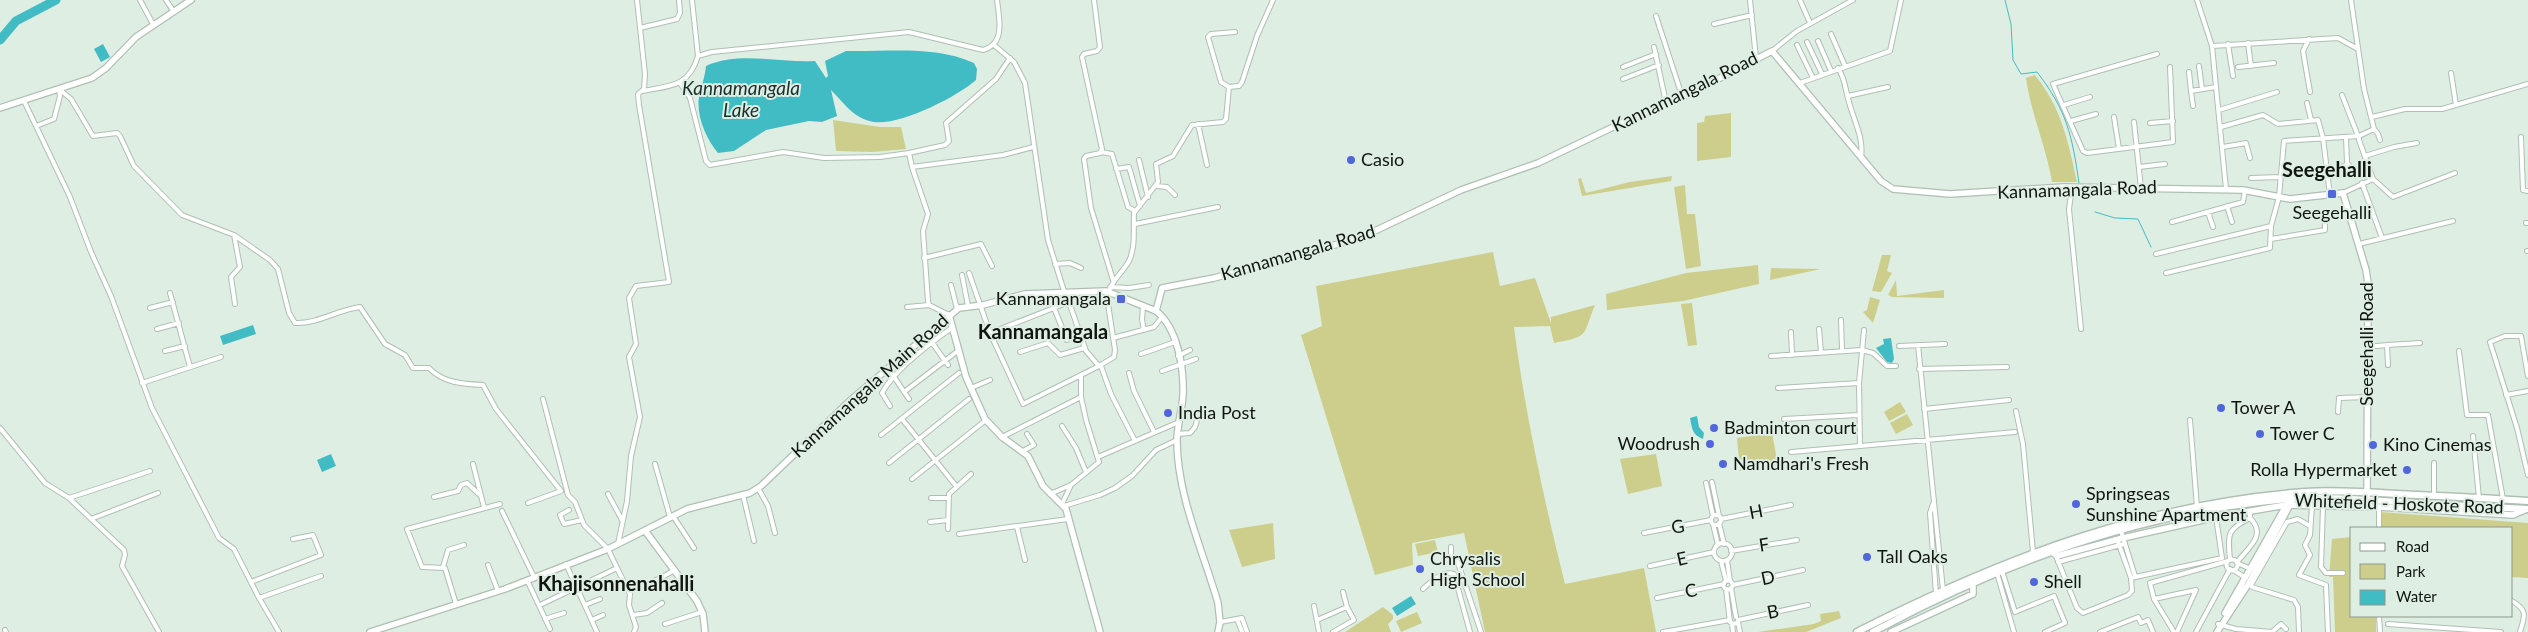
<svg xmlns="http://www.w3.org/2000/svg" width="2528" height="632" viewBox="0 0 2528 632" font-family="Lato,sans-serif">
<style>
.green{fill:#cdce8c}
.water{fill:#42bcc4}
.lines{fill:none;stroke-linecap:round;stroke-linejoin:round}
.stream{stroke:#42bcc4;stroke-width:1}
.river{stroke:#42bcc4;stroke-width:9}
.street-casing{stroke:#b0bfb4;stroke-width:6}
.secondary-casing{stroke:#b0bfb4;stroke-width:8}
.primary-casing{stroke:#b0bfb4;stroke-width:9}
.street{stroke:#fff;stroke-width:4}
.secondary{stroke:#fff;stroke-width:5.5}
.primary{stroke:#fff;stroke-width:6}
.poi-dot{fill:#5066db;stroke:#deeee2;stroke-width:2}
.labels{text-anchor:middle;stroke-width:4;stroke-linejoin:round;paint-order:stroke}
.street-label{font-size:18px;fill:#101511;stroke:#deeee2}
.poi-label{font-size:18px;fill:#101511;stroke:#deeee2;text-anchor:start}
.water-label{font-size:19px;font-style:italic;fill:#182e2f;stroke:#deeee2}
.quarter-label{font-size:20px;font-weight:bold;fill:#101511;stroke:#deeee2}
</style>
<rect width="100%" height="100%" fill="#deeee2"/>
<path class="green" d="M2035,75C2062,109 2068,141 2077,182H2052C2046,146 2031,114 2026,78Z
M1731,113V157L1697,161V123L1704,122L1705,116Z
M833,120L880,127H901L906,149L872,152L836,151Z
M1672,176L1671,181L1582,196L1578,179L1581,178L1586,193L1630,182Z
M1685,185L1687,214H1695L1701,266L1686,269L1674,187Z
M1493,252L1500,286L1535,278L1551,323V317L1595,305C1582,337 1590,336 1554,343L1550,326L1514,327C1525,413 1544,500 1565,584L1644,568L1656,632H1485L1464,533L1412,543L1413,565L1375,575L1301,335L1322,326L1316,286Z
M1882,255H1891L1887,271L1892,273L1881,292L1872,291Z
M1758,265L1759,284L1683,301L1607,310L1606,294L1686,273Z
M1771,268L1821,269L1770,280Z
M1896,280L1897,296L1944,290V298L1892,297L1888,295Z
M1870,297L1880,300L1873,323L1863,312L1867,310Z
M1692,303L1697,345L1688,346L1681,304Z
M1900,402L1906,412L1889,421L1884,412Z
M1907,414L1913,425L1896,434L1890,423Z
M1772,433L1778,465L1740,471L1737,438Z
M1656,454L1662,486L1628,494L1620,459Z
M2380,512L2528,523V578L2512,577V528H2380Z
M1273,523L1275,559L1242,567L1229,530Z
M2352,537V616H2376V632H2335L2333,577H2329L2332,539Z
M1435,540L1438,552L1418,556L1415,544Z
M1383,607L1393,615V619L1388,624L1391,632H1345Z
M1839,611L1841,618L1806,632H1758L1814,624L1821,621L1820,614Z
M1417,612L1422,623L1401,632L1396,621Z"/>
<path class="water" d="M103,44L110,57L101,62L94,49Z
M846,51C889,52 934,45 974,63L977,69L976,80C957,97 899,126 874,122C854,119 844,103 831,90L837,116L822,122L809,121L766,130L734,151L718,153C706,139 696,116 699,97C701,87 705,77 706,66C740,51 779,63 815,61L826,78L828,76L825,61Z
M253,325L256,334L223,345L220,336Z
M1891,338L1894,359L1892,363L1887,362L1876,348L1884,344L1883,339Z
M1697,416L1699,427L1704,433L1703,439C1692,435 1692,428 1690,418Z
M331,454L336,466L322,472L317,460Z
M1411,596L1416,604L1397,616L1392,608Z"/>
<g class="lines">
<path class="stream" d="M2005,0L2011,24L2013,60L2021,74L2037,72C2067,111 2072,135 2079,183
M2095,212L2115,218L2138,219L2151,247"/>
<path class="river" d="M0,40L16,21L56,0"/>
<g class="street-casing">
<path id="street" d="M140,0L154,26
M166,0L174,12
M692,0L698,56
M1094,0L1100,47L1097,51L1084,54L1082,57L1102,149L1100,153L1086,156L1084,159L1091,208L1113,280
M1750,0L1756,58
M1800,0L1810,23
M2197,0L2212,46L2226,189
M2351,0L2364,89L2374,129L2359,136V140L2373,179L2393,197L2455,173
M1656,16L1682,96
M1714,24L1752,15
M640,28L677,19L680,13L679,0
M1831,34L1845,66
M2309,39L2303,51L2310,92
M1818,41L1831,71
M1807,42L1822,74
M2248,43L2251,66
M2228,44L2233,76
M994,45L1014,62L1025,83L1048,240L1064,291
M1797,45L1813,78
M2212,46L2338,38L2358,49
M1654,47L1666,103
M1772,51L1797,31L1853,0
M2157,54L2053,84L2083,151L2087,153L2173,142L2170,67
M2199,66L2202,89
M1623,67L1656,54
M2238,67L2274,63
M1838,68C1846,80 1845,90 1849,102C1854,121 1864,138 1861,157
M2189,72L2191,91L2216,87
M2451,73L2456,105
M1623,79L1659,65
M680,83L690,98L706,161L710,165L783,152L824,158L880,157L909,153L912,167L1003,155L1033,147
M1800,83L1890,51L1901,0
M1229,87L1221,82L1208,37L1211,34L1235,32
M59,89L71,99L93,136L117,133L120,136L134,166L182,215L234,235L270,260L278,269L289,313L295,323C318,324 337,310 360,307L385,344L405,355L413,368H429C443,383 463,384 483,385L496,409L561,491
M642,91C670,86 689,87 698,56L712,52L909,32L983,50C1006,44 999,18 997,0
M2191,91L2193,106
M2342,95L2358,136
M1848,96L1888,87
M24,101L70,197L91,252L111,296L152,408L219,538L234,549L259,598
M2307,103L2311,120
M2064,105L2090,97
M2219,110L2277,92
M2114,117L2119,149
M2372,117L2405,109H2442L2528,84
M2071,121L2096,114
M2134,122L2141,188
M2150,123L2173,121
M1198,124L1207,165
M36,126L54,119L60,96L59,89
M2221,127L2263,115L2278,124L2318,120L2323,138L2330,195
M2374,129L2378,134L2380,140
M2346,137L2347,163L2353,170
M2521,137L2523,190L2528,191
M2223,147L2246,143L2250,158
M1101,152L1112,154L1128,207L1135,211
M909,153L945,145L949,141L946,123L996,79L1010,58
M2365,156L2394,147L2417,143
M1139,160L1148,197
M912,167L928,214L923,231L928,301L929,305L949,315
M2139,167L2165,164
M1116,169L1129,167L1140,206
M2327,172L2348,164
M2251,178L2280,177
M2362,183L2382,238
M1157,186L1167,187L1175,195
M2072,187L2069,209L2081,329
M2343,193L2373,179
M2227,206L2232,222
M2208,212L2213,227
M2172,222L2243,202L2245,190
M2526,223H2528
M1135,224L1218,207
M234,235L240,267L231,277L235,304
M2271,239L2325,230V219L2331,217
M2359,244L2453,221
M2527,251H2528
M2156,254L2271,226
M924,258L981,244L992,266
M1055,264L1070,263L1081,268
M969,273L990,333L1023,404L1099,366L1114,357L1115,350L1106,291
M2166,273L2270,248L2271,226L2279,197L2284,141L2359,136
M962,275L968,306
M951,285L957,309
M1110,287L1129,288L1149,285
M1109,291C1113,279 1123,272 1129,261C1136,246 1133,229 1134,213L1158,182L1156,164L1173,156L1192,125L1223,122L1226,119L1229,87L1239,86L1242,82L1257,36L1273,0
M170,293L190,367
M1069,302L1086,351L1099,366
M1143,306L1142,320L1144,330
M907,307L929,305
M150,308L173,302
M1054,308L1067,340
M1841,320L1842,349
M157,329L179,323
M1819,329L1821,352
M1791,332L1792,355
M990,333L1069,302L1075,292
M926,334L948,365
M1113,338L1154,327L1162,317
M1918,345L1943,590
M1899,346L1945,344
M2367,347L2387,345
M165,351L185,346
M2459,351L2467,415H2488L2503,499
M1020,352L1048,343L1060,355L1084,348
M1141,354L1175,342
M1178,356L1190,350
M1771,356L1862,350L1873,353L1887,366H1896
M2388,365L2387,345L2420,343
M1101,366L1111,394L1135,441L1179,422
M888,368L909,399
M1919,369L2007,367
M1162,371L1196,359
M1129,373L1134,391L1154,432
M2528,376L2521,336H2505L2490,342L2517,428L2528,475
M142,383L221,357
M971,388L990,380
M1778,388L1859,383
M904,392L959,350
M2506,395L2528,391
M890,406L882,393C895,369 930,343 953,327
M1924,409L2009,400
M2016,411L2023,444L2033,552
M2338,412L2339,398L2367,397
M902,419L956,486
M1784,419L1858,415
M2190,420L2197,507
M1062,426L1076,448L1086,472
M0,428L45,483L69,498L124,550L125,555L122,566L159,632
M1177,434L1190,433L1195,427L1197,420
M881,435L959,373
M2473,436L2479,498
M1002,437L1081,397
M1860,446L2015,432
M1023,451L1034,445L1027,434
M1791,452L1860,446L1859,383L1864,330
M1098,457L1135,441
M889,463L969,399
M473,464L481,496
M655,464L670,517
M912,479L986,420
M1712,482L1719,516
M1706,483L1713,516
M758,488L768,506L775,533
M608,494L622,520
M1050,494L1071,485L1099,462L1086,420L1081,397V376
M2434,494V463
M743,495L754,541
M434,497L458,491L461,485L467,483L481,496L484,507
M69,498L150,471
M931,498H949
M528,503L561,491
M1062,504L1071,485
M1933,504L1930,513L1936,593
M1064,506L1100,495L1115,488L1132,476L1156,450L1177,440
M2312,506L2310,535L2305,545L2310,555L2299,575L2326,585L2328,632
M2323,506L2321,567L2326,573H2343
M2379,507V528
M569,510L560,515L564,524L582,520
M502,511L534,577
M1711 520a5 5 0 1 1 10 0a5 5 0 1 1-10 0Z
M673,516L694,548
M91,519L158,493
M1721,519L1791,505
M930,522L948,520
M1719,523L1724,544
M1713,524L1718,545
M1017,527L1025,560
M948,529L949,494L971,474
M2121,531L2135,576
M1644,533L1711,520
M959,534L1068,519
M1714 552a9 9 0 1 1 18 0a9 9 0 1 1-18 0Z
M618,544L627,501L631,456L640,417L629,357L636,344L629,298L636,286L669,282L639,105L638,94L644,89L645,74L637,0
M1451,547V554L1458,563L1481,632
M1731,551L1797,540
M2056,556L2077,608L2083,613L2128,595L2132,591L2131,578L2117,539
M2226.5 565a5.5 5.5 0 1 1 11 0a5.5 5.5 0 1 1-11 0Z
M1727,560L1730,581
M2230,560C2228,534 2226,530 2250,518V511
M1721,561L1726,581
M2058,562L2124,544
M2237,562C2249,547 2267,535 2250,518
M2237,563L2251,569
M566,564L597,632
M488,565L498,591
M1650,566L1714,552
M443,567L448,550L464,545
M617,568L630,594L629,605L636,627L634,632
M2233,570L2246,578
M2002,571L2015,612L2054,596L2065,623L2045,632
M1997,573L2014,632
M2131,578L2222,558L2216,517
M527,580L550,629
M1723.5 585a4.5 4.5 0 1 1 9 0a4.5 4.5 0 1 1-9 0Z
M251,582L321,555L313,535L293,539
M1733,585L1803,570
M645,586L675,570
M1731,588L1736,617
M1423,589C1430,582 1444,570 1454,574L1470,632
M1726,589L1730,622L1733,624L1737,623
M1343,592L1347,607
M1657,598L1724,584
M2154,599L2196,590L2177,632
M2512,601C2528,610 2525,616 2520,632
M456,604L445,568L422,567L407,529L500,504
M540,605L617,568L608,549L584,525L575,502L568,495L543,399
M585,605L600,599
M1314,606L1319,632
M633,615L647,613L662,603
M2379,616L2380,632
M545,619L564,613
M1237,619L1242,632
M592,620L603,615
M1317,620L1347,607L1354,620L1333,632
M1738,620L1808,605
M1220,622L1242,618L1247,632
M1738,622L1740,632
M665,624L702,612
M1732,624L1733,632
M2218,624L2236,629L2272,632L2281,624L2286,629
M2388,624L2501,632
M5,630L6,632
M279,632L259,598L321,576
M1663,632L1730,620
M2100,632L2138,617L2141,623L2148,620L2153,632
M2174,632L2154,599L2150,583L2228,561
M2196,632L2230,569
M2299,632L2298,607L2294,600L2252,587L2251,585L2287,522L2298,519L2310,526"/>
</g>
<g class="secondary-casing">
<path id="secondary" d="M0,108L92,78L106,68L136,37L191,0
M1156,311L1162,288L1214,278L1360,238L1461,190L1538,163L1632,118L1695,91L1772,51L1881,181L1893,189L1950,194L2064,187L2243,190L2290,199L2343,193L2366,270L2368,283L2367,500
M949,315L966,377L985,419L1002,437L1028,456L1043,486L1066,509L1100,632
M646,532L697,601L703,614L705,632
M2052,552L2057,556L2123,538L2216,517L2286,505L2379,507L2513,515L2527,509
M2225,613L2287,504
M370,632L505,589L608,549L687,509L750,493L761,486L852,399L959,308L983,305L1025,294L1106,291L1156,311C1178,328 1184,369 1183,395C1182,411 1177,425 1177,441C1177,495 1203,551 1218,603L1220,622L1218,632
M1891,632L1973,594V583
M2217,632L2249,583L2295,495"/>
</g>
<g class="primary-casing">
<path id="primary" d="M1857,632C2001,559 2143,504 2305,492C2336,490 2366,492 2396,494C2440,496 2484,498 2528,501
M1873,632C2000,563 2142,512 2287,499C2324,496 2363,500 2400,502C2443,505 2485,507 2528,509"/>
</g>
<use href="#street" class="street"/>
<use href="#secondary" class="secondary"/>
<use href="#primary" class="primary"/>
</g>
<g class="poi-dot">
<circle cx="1351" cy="160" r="5"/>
<rect x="2327" y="189" width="10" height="10" rx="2.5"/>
<rect x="1116" y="294" width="10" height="10" rx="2.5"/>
<circle cx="2221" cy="408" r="5"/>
<circle cx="1168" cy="413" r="5"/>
<circle cx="1714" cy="428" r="5"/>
<circle cx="2260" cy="434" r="5"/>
<circle cx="1710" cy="444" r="5"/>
<circle cx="2373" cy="445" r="5"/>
<circle cx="1723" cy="464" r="5"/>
<circle cx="2407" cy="470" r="5"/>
<circle cx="2076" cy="504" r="5"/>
<circle cx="1867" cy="557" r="5"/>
<circle cx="1420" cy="569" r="5"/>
<circle cx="2034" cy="582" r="5"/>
</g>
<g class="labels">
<g class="street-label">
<text transform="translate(1685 92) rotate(-26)" y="6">Kannamangala Road</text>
<text transform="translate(2077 190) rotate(-2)" y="6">Kannamangala Road</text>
<text transform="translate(1298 253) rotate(-16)" y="6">Kannamangala Road</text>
<text transform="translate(2367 344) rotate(-90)" y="6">Seegehalli Road</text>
<text transform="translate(870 386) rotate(-42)" y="6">Kannamangala Main Road</text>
<text transform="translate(2399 504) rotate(2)" y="6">Whitefield - Hoskote Road</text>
<text transform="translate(1756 512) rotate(-11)" y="6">H</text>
<text transform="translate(1678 527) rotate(-10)" y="6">G</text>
<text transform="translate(1764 545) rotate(-9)" y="6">F</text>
<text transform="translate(1682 559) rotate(-13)" y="6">E</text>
<text transform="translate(1768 578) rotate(-12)" y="6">D</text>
<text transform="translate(1691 591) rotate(-11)" y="6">C</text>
<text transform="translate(1773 612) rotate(-12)" y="6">B</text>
</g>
<g class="poi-label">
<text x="1361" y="166">Casio</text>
<text x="2332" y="219" text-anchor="middle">Seegehalli</text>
<text x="1111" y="305" text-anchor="end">Kannamangala</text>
<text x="2231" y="414">Tower A</text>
<text x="1178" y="419">India Post</text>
<text x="1724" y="434">Badminton court</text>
<text x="2270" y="440">Tower C</text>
<text x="1700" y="450" text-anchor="end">Woodrush</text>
<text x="2383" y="451">Kino Cinemas</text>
<text x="1733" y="470">Namdhari's Fresh</text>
<text x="2397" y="476" text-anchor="end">Rolla Hypermarket</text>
<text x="2086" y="500">Springseas<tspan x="2086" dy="21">Sunshine Apartment</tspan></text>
<text x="1877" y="563">Tall Oaks</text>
<text x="1430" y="565">Chrysalis<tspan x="1430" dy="21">High School</tspan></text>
<text x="2044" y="588">Shell</text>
</g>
<g class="water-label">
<text x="741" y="95">Kannamangala<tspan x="741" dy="22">Lake</tspan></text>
</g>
<g class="quarter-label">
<text x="2327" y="177">Seegehalli</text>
<text x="1043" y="339">Kannamangala</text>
<text x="616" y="591">Khajisonnenahalli</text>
</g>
</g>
<rect x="2350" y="527" width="162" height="90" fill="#deeee2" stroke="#8c978e"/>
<rect x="2360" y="543" width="25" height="8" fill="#ffffff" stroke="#8c978e"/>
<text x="2396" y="552" font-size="15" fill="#101511">Road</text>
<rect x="2360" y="564" width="25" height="15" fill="#cdce8c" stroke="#8c978e"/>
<text x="2396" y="577" font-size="15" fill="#101511">Park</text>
<rect x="2360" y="590" width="25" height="15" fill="#42bcc4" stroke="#8c978e"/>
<text x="2396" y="602" font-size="15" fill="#101511">Water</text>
</svg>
